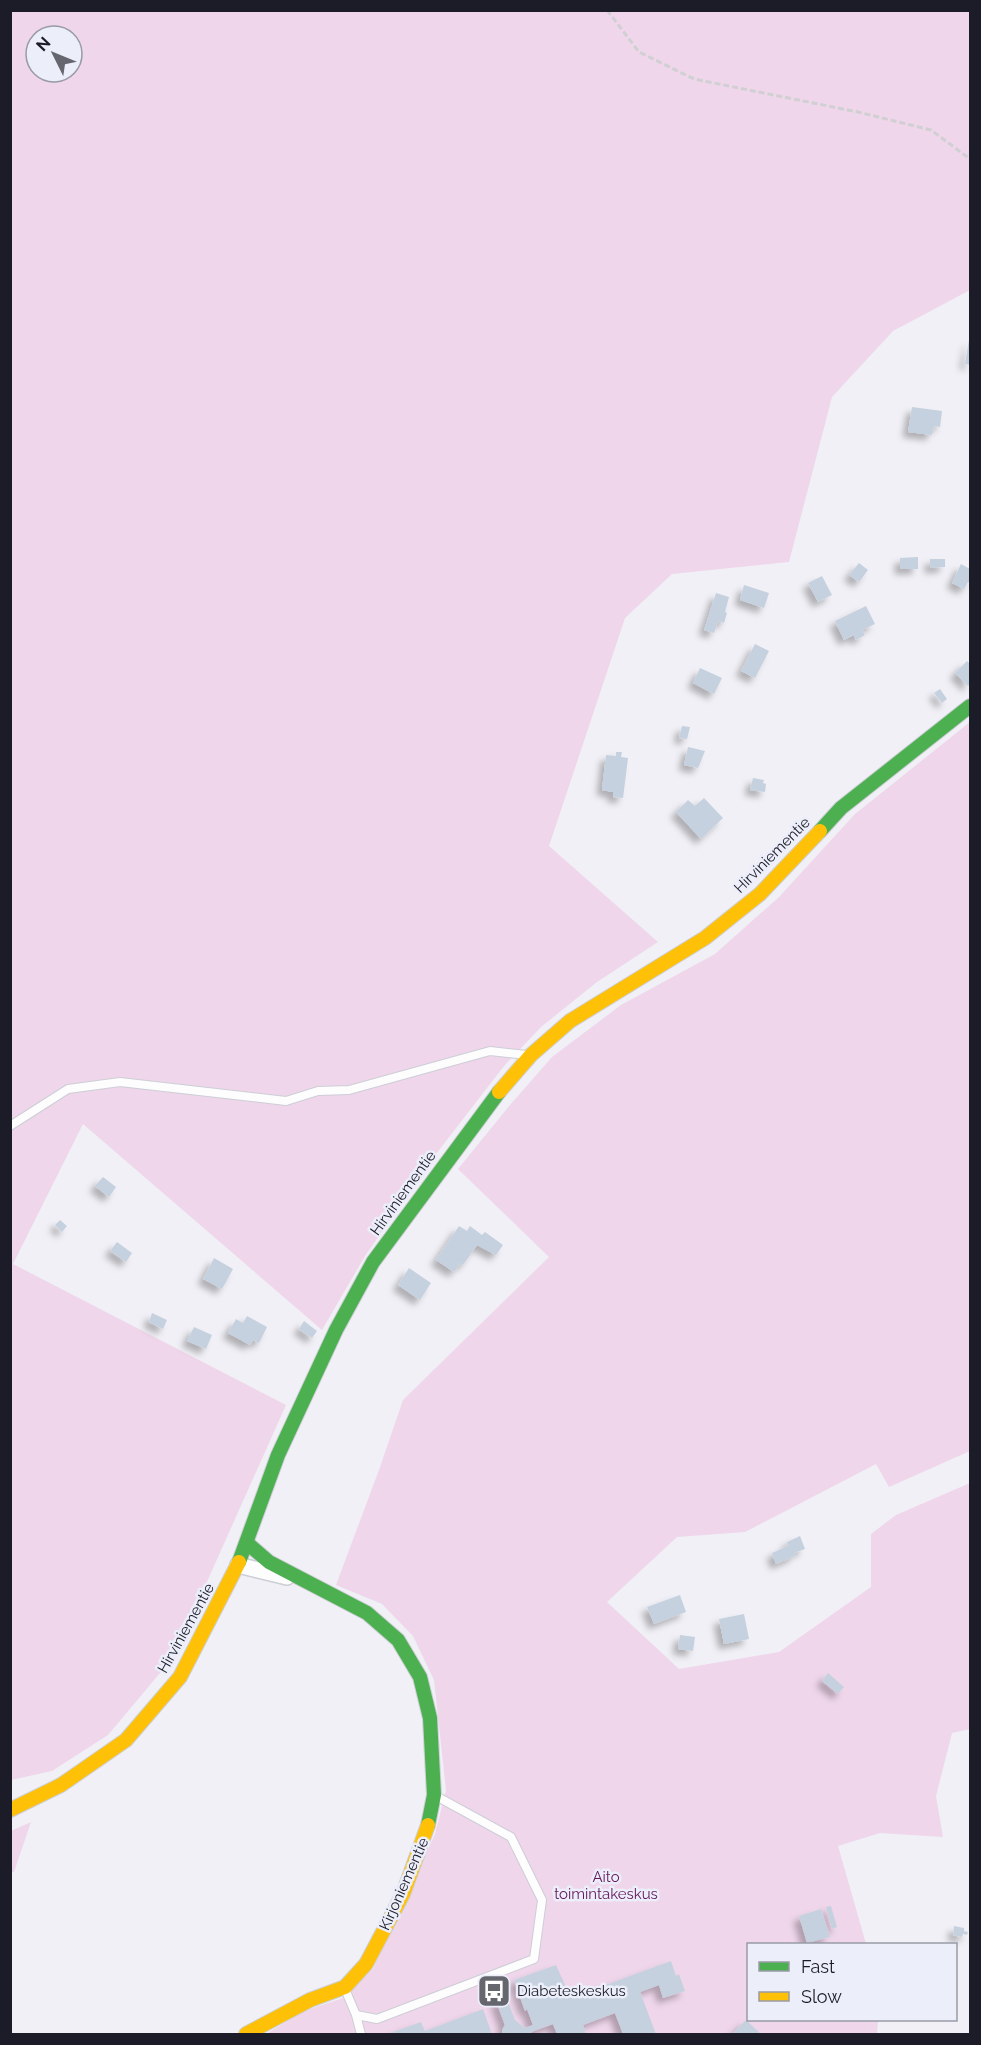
<svg xmlns="http://www.w3.org/2000/svg" width="981" height="2045" viewBox="0 0 981 2045" font-family="Raleway,sans-serif">
<style>
.green{fill:#efd6eb;fill-rule:evenodd}
.building{fill:#c6d1df;filter:url(#shadow)}
.lines{fill:none;stroke-linecap:round;stroke-linejoin:round}
.lane-casing{stroke:#cdced6;stroke-width:10}
.street-casing{stroke:#cdced6;stroke-width:18}
.fast-casing{stroke:#cdced6;stroke-width:16}
.slow-casing{stroke:#cdced6;stroke-width:16}
.path{stroke:#d0d0d3;stroke-width:3;stroke-dasharray:6 3;stroke-linecap:butt}
.lane{stroke:#fdfdfe;stroke-width:8}
.street{stroke:#fdfdfe;stroke-width:15}
.fast{stroke:#4caf50;stroke-width:14}
.slow{stroke:#ffc107;stroke-width:14}
.labels{text-anchor:middle;stroke-width:5;stroke-linejoin:round;paint-order:stroke}
.street-label{font-size:15px;fill:#1b1c27;stroke:#eceefa}
.park-label{font-size:15px;fill:#66185a;stroke:#eceefa}
.poi-label{font-size:15px;fill:#1b1c27;stroke:#eceefa;text-anchor:start}
</style>
<defs>
<filter id="shadow"><feDropShadow dx="-5.5" dy="5.5" stdDeviation="3" flood-color="#0004"/></filter>
</defs>
<rect width="100%" height="100%" fill="#f0f0f6"/>
<path class="green" d="M970,10V290L893,331L832,397L789,562L672,574L625,618L549,846L658,942L597,982L541,1027L504,1066L436,1154L365,1256L322,1330L83,1124L13,1264L286,1405L197,1604L165,1667L108,1735L52,1771L11,1780L10,11ZM36,36H72V72H36Z
M970,722V1451L889,1487L876,1464L745,1532L677,1537L607,1602L679,1669L779,1652L871,1587V1534L896,1515L970,1483V1729L952,1733L936,1796L943,1837L880,1833L838,1846L866,1944H748V2020H878L877,2034H266L304,2011L343,1998L373,1969L435,1834L446,1790L434,1680L413,1636L382,1604L336,1585L379,1470L403,1400L549,1257L458,1169L510,1105L552,1057L621,1005L715,954L779,897L855,814Z
M31,1822L14,1872H11V1831Z"/>
<path class="building" d="M969,340H970V365L965,364Z
M912,407L942,411L940,427L934,426L932,435L908,432Z
M918,557V569H900V558Z
M930,559H945V567L930,568Z
M859,563L868,570L859,582L849,575Z
M961,564L970,569V583L968,582L964,589L952,583Z
M822,576L832,595L818,602L808,583Z
M744,585L769,593L764,608L740,600Z
M716,593L729,597L725,612L727,613L724,623L718,621L714,633L704,630Z
M866,606L875,624L862,630L865,635L856,640L854,635L844,640L835,621Z
M755,644L769,651L755,678L741,671Z
M967,661L970,664V684L968,686L955,673Z
M700,668L722,678L714,694L693,683Z
M940,689L947,699L942,703L934,693Z
M682,726L690,727L687,739L679,738Z
M688,747L705,751L698,768L684,765Z
M616,752H622L621,757L628,758L623,798L613,797V792L602,790L606,755L616,756Z
M753,778L764,780L763,783L766,784L765,792L750,790Z
M704,798L723,818L701,839L676,812L688,800L695,806Z
M103,1177L116,1187L109,1197L95,1186Z
M60,1220L67,1226L62,1232L55,1225Z
M459,1226L467,1231L470,1226L482,1235L485,1232L503,1245L496,1255L477,1245L463,1265L461,1263L454,1272L436,1260Z
M117,1242L132,1253L126,1262L110,1251Z
M214,1258L233,1269L222,1289L203,1279Z
M409,1268L431,1283L420,1300L398,1285Z
M152,1313L167,1320L163,1329L149,1322Z
M247,1316L267,1327L259,1343L253,1340L250,1345L228,1333L236,1319L243,1323Z
M304,1321L317,1331L312,1338L299,1329Z
M194,1327L212,1335L206,1349L187,1341Z
M800,1536L805,1549L794,1553L795,1556L776,1564L772,1553L788,1546L787,1542Z
M680,1595L686,1612L654,1624L647,1607Z
M744,1614L749,1639L724,1644L719,1619Z
M680,1635L695,1637L693,1651L678,1649Z
M828,1673L844,1687L838,1694L822,1681Z
M831,1906L837,1927L832,1929L826,1907Z
M821,1909L830,1937L807,1943L799,1916Z
M954,1926L964,1928V1931L968,1932L967,1935L963,1934L962,1937L953,1935Z
M671,1961L676,1976L679,1974L685,1991L663,1998L659,1985L640,1992L656,2034H623L615,2013L583,2025L586,2034H557L553,2024L531,2032L532,2034H502V2030L505,2025L496,2001L506,1997L515,2020L525,2028L533,2025L527,2009L525,2011L514,1980L556,1965L566,1987L563,1989L567,1999Z
M483,2009L492,2034H394L393,2032L421,2022L425,2031Z
M746,2020L761,2034H732Z"/>
<g class="lines">
<g class="lane-casing">
<path id="lane" d="M10,1126L68,1089L120,1082L286,1101L318,1091L349,1090L490,1051L527,1055
M345,1989L356,2015L377,2019L534,1959L542,1900L511,1837L436,1796
M356,2015L361,2034"/>
</g>
<g class="street-casing">
<path id="street" d="M238,1565L287,1577"/>
</g>
<g class="fast-casing">
<path id="fast" d="M820,831L841,808L970,706
M247,1543L269,1562L367,1613L398,1640L420,1677L430,1718L434,1795L428,1825
M239,1562L278,1455L336,1330L373,1262L499,1092"/>
</g>
<g class="slow-casing">
<path id="slow" d="M499,1092L531,1055L570,1021L705,938L760,894L820,831
M10,1810L61,1785L126,1740L180,1677L239,1562
M246,2034L310,2000L345,1987L366,1964L403,1894L428,1825"/>
</g>
<path class="path" d="M607,10L639,52L694,79L858,112L931,130L970,159"/>
<use href="#lane" class="lane"/>
<use href="#street" class="street"/>
<use href="#fast" class="fast"/>
<use href="#slow" class="slow"/>
</g>
<defs>
<g id="bus-square" transform="scale(1.725)"><rect x="-9" y="-9" width="18" height="18" rx="4" fill="#66666f" stroke="#eceefa"/><path d="M-5-6H5V4H4V6H2V4H-2V6H-4V4H-5ZM-3.5-4V0h7V-4ZM-3.5 1.2v1.5H-2V1.2ZM2 1.2v1.5H3.5V1.2Z" fill="#fff"/></g>
</defs>
<g fill-rule="evenodd">
<use href="#bus-square" x="494" y="1991"/>
</g>
<g class="labels">
<g class="street-label">
<text transform="translate(772 855) rotate(-45)" y="5">Hirviniementie</text>
<text transform="translate(403 1193) rotate(-54)" y="5">Hirviniementie</text>
<text transform="translate(186 1628) rotate(-61)" y="5">Hirviniementie</text>
<text transform="translate(404 1884) rotate(-66)" y="5">Kirjoniementie</text>
</g>
<g class="park-label">
<text x="606" y="1882">Aito<tspan x="606" dy="17">toimintakeskus</tspan></text>
</g>
<g class="poi-label">
<text x="517" y="1996">Diabeteskeskus</text>
</g>
</g>
<rect width="981" height="2045" fill="none" stroke="#1b1c27" stroke-width="24"/>
<rect x="747" y="1943" width="210" height="78" fill="#eceefa" stroke="#989aa6" stroke-width="1.5"/>
<rect x="759" y="1962" width="30" height="9" fill="#4caf50" stroke="#989aa6" stroke-width="1.5"/>
<text x="801" y="1973" font-size="18" fill="#1b1c27">Fast</text>
<rect x="759" y="1992" width="30" height="9" fill="#ffc107" stroke="#989aa6" stroke-width="1.5"/>
<text x="801" y="2003" font-size="18" fill="#1b1c27">Slow</text>
<g transform="translate(54 54) rotate(313)"><circle r="28" fill="#eceefa" stroke="#989aa6" stroke-width="1.5"/>
<path d="M0-4.5L10 22L0 15L-10 22Z" fill="#66666f"/>
<text y="-9" font-size="16" font-weight="bold" text-anchor="middle" fill="#1b1c27">N</text>
</g>
</svg>
